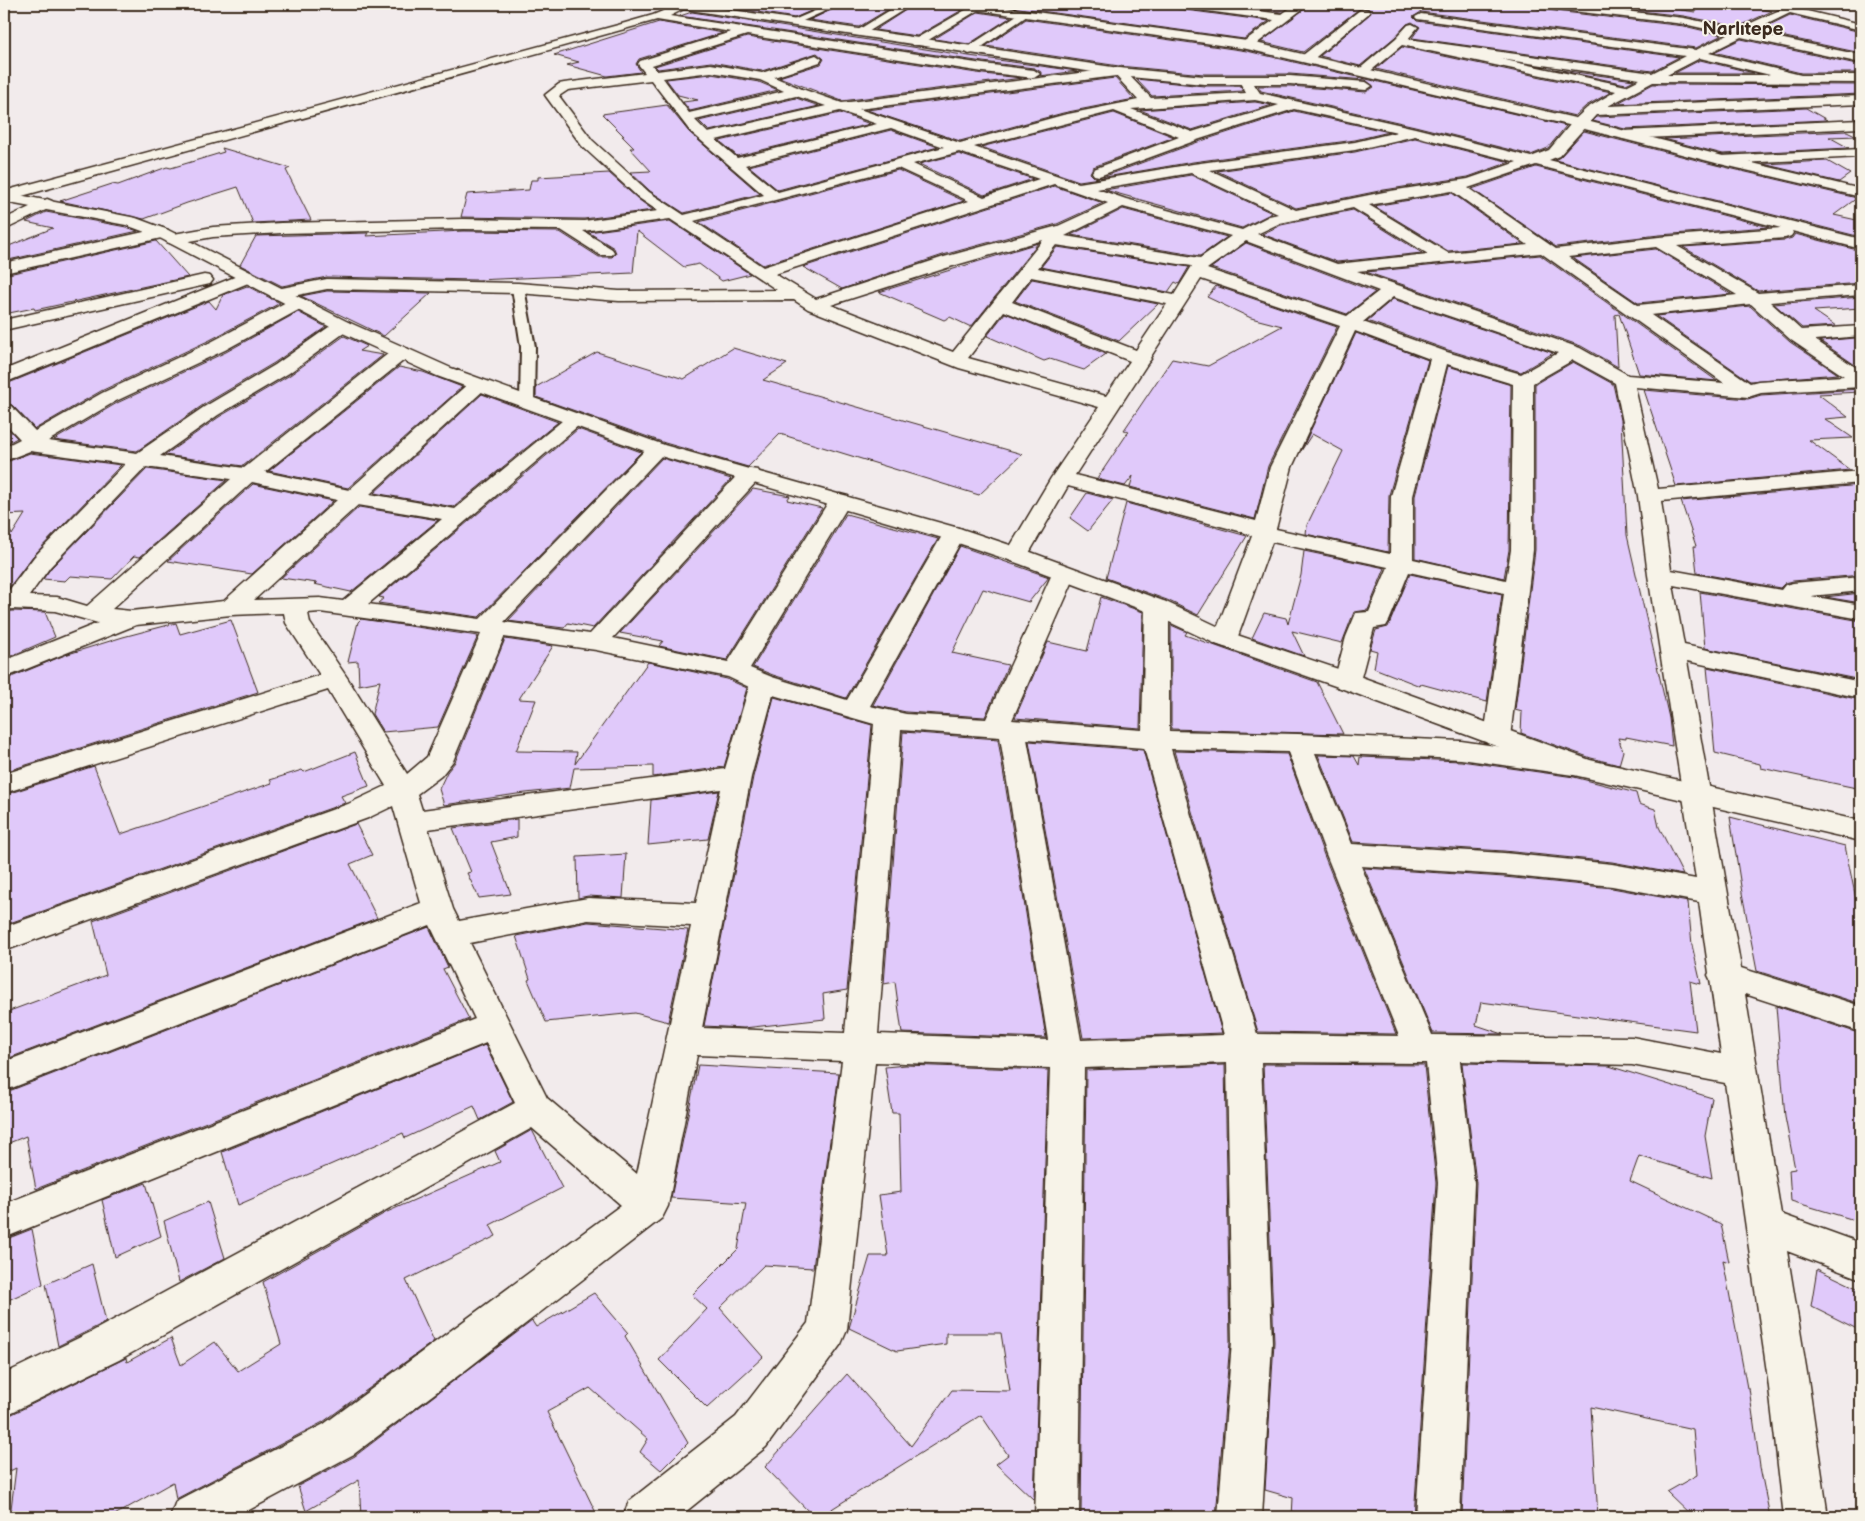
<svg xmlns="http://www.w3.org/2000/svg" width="1865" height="1521" viewBox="0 0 1865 1521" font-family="'Balsamiq Sans',sans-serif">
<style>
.building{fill:#e0c9fa;stroke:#3b2a1e}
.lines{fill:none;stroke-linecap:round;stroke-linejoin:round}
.service-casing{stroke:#3b2a1e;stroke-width:4}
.minor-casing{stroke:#3b2a1e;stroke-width:3}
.tertiary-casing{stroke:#3b2a1e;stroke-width:3}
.service{fill:#f7f3e8;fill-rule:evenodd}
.minor{fill:#f7f3e8;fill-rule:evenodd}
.tertiary{fill:#f7f3e8;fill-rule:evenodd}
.labels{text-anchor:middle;stroke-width:4;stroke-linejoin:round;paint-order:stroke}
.far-district-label{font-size:19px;font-weight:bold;fill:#3b2a1e;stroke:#f7f3e8}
</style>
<rect width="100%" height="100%" fill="#f2ebec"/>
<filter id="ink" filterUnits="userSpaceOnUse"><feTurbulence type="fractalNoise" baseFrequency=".02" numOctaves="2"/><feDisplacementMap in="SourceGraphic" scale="10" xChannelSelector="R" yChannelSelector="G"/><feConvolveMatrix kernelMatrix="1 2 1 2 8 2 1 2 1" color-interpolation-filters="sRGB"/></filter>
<g filter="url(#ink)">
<path class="building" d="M719,4H827L795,18L713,5Z
M843,4H897L859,27L810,20Z
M915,4H948L955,9L962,10L917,36L875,30Z
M990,4H1170L1178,9L1269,21L1244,39Z
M1214,4H1293L1282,12Z
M1311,4H1530L1538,9L1684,26L1722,35L1696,48L1421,12L1413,17L1417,21L1679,57L1652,71L1412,38L1420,27L1412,22L1407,24L1395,37L1360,66L1320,56L1371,13L1369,9L1364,7L1359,9L1303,52L1261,42Z
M1579,4H1644L1695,12L1698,7L1710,9L1720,4H1735L1772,11L1738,27L1684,16Z
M692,12L969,56L1077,71L1040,76L1041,72L1034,68L983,62L680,16Z
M978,12L1011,17L969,44L934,39Z
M1790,15L1861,32V53L1757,31Z
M1026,19L1247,51L1566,126L1548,148L1531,155L1415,126L1261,91L1258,86H1290L1366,92L1374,87L1366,80L1290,74H1204L1119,66L986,46Z
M659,22L723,33L639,59L636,64L641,72L607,76L567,65L579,62L554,55Z
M747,37L983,74L1022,78L842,101L779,77L821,64L824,59L817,53L762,71L711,62L658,69L655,66Z
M1741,39L1861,65V73H1801L1714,52Z
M1402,47L1611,92L1586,106L1575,116L1376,69Z
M1700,60L1754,73H1675Z
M1553,69L1634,80L1626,84Z
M711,74L759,82L778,90L690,111L683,102L698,100L678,95L666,79Z
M1115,78L1134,99L1063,113L960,141L867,110Z
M1136,79L1204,86H1240L1243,91L1152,96Z
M1653,84L1861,85V94L1616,104Z
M796,98L819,106L709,131L699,121Z
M1255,102L1272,105L1192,130L1140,110Z
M667,105L689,132L760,194L684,213L650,191L630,172L651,171L630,148H634L622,136H624L602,114Z
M1806,108L1827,120L1625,129L1593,121L1597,117Z
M1294,111L1389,132L1355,140L1193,162L1100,178L1198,142Z
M840,113L870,124L737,156L720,141Z
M1114,113L1174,137L1093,167L1090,173L1094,177L1099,178L1079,181L981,147Z
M891,130L938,147L778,190L749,166Z
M1584,131L1716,165L1857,198L1834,215L1861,221V237L1555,160L1560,157Z
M1847,131L1857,136L1829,137L1849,148L1723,154L1664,139Z
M1415,138L1510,162L1468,177L1384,190L1296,208L1217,171L1355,152Z
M222,148L290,168L286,170L311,220L253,223L238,187L187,203L144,219L60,201L112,184L118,185L167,167L171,168L224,152Z
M959,154L1033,179L984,195L919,164Z
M1827,161L1850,174L1839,182L1763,164Z
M1536,167L1769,227L1659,235L1556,247L1472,189Z
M898,170L964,201L763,265L699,222Z
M609,173L638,199L653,210L584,219L461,217L467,194L529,190L531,180H538V177Z
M1191,175L1272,213L1242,228L1105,190Z
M1054,186L1103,203L1057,224L943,255L842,289L803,267Z
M1452,193L1523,244L1448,251L1374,206Z
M1123,209L1227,237L1200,256L1071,235Z
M1353,210L1422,253L1337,262L1262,234L1281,225Z
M46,212L126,227L138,231L4,261V248L53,228L26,222Z
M670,221L750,274L722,281L699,264L684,267L637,231L633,273L477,280L327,277L282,286L240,265L256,236L368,233L366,236L463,231L560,232L599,257H612L616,253L614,248L588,232Z
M1795,234L1861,251V283L1758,291L1683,247L1785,240L1792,238Z
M156,241L188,277L35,310L34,308L4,314V275Z
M1038,243L971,327L950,317L944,320L879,292Z
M1246,243L1375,292L1347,314L1211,268Z
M1057,247L1189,267L1179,284L1175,282L1168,292L1041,267Z
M1656,249L1731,294L1638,303L1573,258Z
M1540,255L1717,381L1639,374L1619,314L1615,315L1618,367L1581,346L1366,272Z
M1032,279L1158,304L1119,341L1015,301Z
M247,286L280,303L210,340L101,391L35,429L12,405L4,402V385L209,301L216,309L223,295Z
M1216,286L1337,327L1268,466L1255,519L1130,487L1133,476L1125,486L1097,479L1129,431L1124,430L1172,359L1208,366L1282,326L1251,318L1207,297Z
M327,291L431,293L384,336L301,296Z
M1861,297V308L1814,311L1836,326L1802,328L1774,304Z
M1393,299L1553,353L1521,372L1448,350L1367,321Z
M1750,306L1790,342L1838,374L1750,381L1656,316Z
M298,312L326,327L274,363L203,405L137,451L54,440L117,403L226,352Z
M1005,313L1106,354L1084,370L1050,359L1044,361L987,336Z
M1356,333L1428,360L1389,495L1388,552L1306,534L1307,525L1343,451L1312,434L1301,451Z
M344,336L367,346L359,351L383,355L243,466L165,455L219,417L290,375Z
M1855,338L1861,343V369L1820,341Z
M733,348L787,364L763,380L1022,454L979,495L780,434L748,467L665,443L536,397V387L597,352L684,379Z
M1573,362L1613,384L1621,420L1627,535L1669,718L1672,746L1626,737V739L1618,738L1623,751L1619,765L1591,758L1521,733L1522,712L1515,710L1535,550V384Z
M1448,366L1511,385L1509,550L1504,578L1415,558V496Z
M399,367L423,372L462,387L348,488L269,471Z
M1861,389V392L1818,394L1848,417L1825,419L1853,438L1809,440L1850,470L1676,486L1644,390L1748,399L1761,395Z
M482,394L558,422L454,507L374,493Z
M4,424L17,438L4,445Z
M578,429L641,452L479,617L378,603L384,598L379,597Z
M30,453L121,465L33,556L4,594V516L12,535L25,514L4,515V463Z
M662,458L731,479L593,628L568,623L564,628L508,621Z
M147,469L227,480L140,557L134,556L112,579L70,576L65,581L43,579L51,568Z
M253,484L333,501L252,574L168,561Z
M1861,485V575L1793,581L1785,583L1780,588L1697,573L1694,546H1696L1681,501Z
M753,489L790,496L787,500L822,508L727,660L659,646L663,641L620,633Z
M1087,493L1113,500L1088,531L1070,518Z
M1126,503L1247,536L1198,615L1167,600L1106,578Z
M359,507L438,520L351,592L314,584L317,583L281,578Z
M846,514L938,539L846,698L773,675L753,667Z
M960,546L1049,577L1029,602L983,589L952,653L1008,665L985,717L906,712L873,705Z
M1304,551L1385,568L1368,610L1354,612L1342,643L1292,631L1304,656L1252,638L1264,613L1286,618L1288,624L1301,575Z
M1410,574L1502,594L1487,702L1421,684L1420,686L1374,668L1377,651L1370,649L1376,630L1388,627Z
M1700,592L1861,621V680L1705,648Z
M1861,593V603L1825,597Z
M1101,597L1143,612L1140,728L1015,718L1048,642L1087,651Z
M12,611L45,612L55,637L4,659V613Z
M361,619L478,636L438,727L383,732L372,714L380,681L359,685L358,661L348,662L358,622Z
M231,620L258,692L4,772V680L65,655L123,637L176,623L180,634Z
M1171,625L1187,632L1185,635L1317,682L1343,734L1171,729Z
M505,639L553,646L519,699L536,700L516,751L577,752L575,764L648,662L727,679L747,688L724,767L653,777V766L574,768L570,788L517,794L444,805L439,789L447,772L455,762Z
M1707,667L1861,700V789L1761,768L1760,764L1715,753Z
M774,697L872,725L847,990L823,994L825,1019L744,1028L704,1026L753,777Z
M903,732L998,739L1046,1038L902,1033L895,982L884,984Z
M1029,741L1143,750L1222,1033L1083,1038Z
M1174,751L1287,754L1324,855L1396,1034L1258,1032Z
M355,752L369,786L341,796L345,803L4,925V795L94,766L120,834H121L272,783L270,780L302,770L304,772Z
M1318,755L1354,756L1359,765L1360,757L1461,761L1574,777L1636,793L1639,804L1655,809L1659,827L1683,875L1612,862L1504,851L1353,842Z
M719,791L708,839L648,845L651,800Z
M1730,817L1845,846L1861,923V1004L1757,971L1742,893Z
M517,819V837L491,842L511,894L479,898L467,873L471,872L453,828Z
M356,824L372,855L350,864L377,918L4,1060V1013L106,975L93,921Z
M626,854L623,898L588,896L578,898L577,857Z
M1364,868L1504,877L1612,888L1688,902L1692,945L1701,984L1690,981L1696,1031L1481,1002L1476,1025L1503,1034L1433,1033Z
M588,922L688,930L668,1022L635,1013L546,1022L528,980L530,979L516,936Z
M429,927L448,967L443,969L469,1019L36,1189L26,1136L4,1145V1093Z
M1776,1006L1861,1034V1222L1791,1201L1789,1170L1795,1169L1785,1117Z
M485,1045L513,1102L480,1120L474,1106L405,1138L403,1133L238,1205L222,1152Z
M1462,1063L1609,1066L1712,1098L1705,1136L1712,1178L1639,1156L1630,1181L1721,1224L1729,1262L1723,1260L1747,1388H1749L1760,1467L1770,1517H1693L1667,1492L1697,1475L1693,1429L1591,1407L1598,1517H1462L1476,1183Z
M1263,1064L1424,1065L1436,1183L1414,1517H1292L1293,1498L1265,1490L1274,1342Z
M698,1065L839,1073L813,1268L764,1265L720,1308L763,1357L707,1408L659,1360L707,1309L692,1295L738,1249L746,1203L671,1198Z
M906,1065L1048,1070L1034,1500L996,1464L1008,1455L981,1415L819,1517H814L765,1467L847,1374L911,1446L952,1390L1010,1391L1001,1333H946V1344L897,1351L849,1328L870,1256H888L879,1195L901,1192L899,1113H892L885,1067Z
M1225,1065L1230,1342L1216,1517H1081L1086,1070Z
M532,1130L562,1188L490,1225L496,1236L406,1280L434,1341L323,1422L176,1499L173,1482L111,1517H10L16,1468L4,1474V1418L126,1358L127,1362L171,1338L181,1365L215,1342L238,1371L281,1344L263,1282L387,1212L500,1162L495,1151Z
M146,1183L161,1236L115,1257L102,1200Z
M208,1202L225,1258L179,1282L164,1221Z
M32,1229L43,1284L4,1302V1240Z
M92,1264L106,1322L58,1346L46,1284Z
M1817,1269L1861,1290V1331L1811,1306Z
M594,1293L628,1333L625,1336L688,1443L661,1470L640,1452L648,1439L590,1388L547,1412L598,1517H361L359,1480L306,1511L298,1486L355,1456L532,1321L536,1327Z"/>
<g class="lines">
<g class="service-casing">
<path id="service" d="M831,4H841L796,24L789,22Z
M518,284L524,288L535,347L534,402L532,405H522L520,402L521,347L512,288Z"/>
</g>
<g class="minor-casing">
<path id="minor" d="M680,4H688L690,6L670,16L983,64L1034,70L1040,74L1034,78L983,72L747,35L652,65L657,71L711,64L762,73L816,55L822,59L820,62L774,77L802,89L842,103L1119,68L1123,69L1151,98L1246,93L1239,81L1245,77L1250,78L1260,93L1415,128L1531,157L1549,150L1574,120L1587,108L1616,91L1402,45L1367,74L1363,75L1357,71L1396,38L1408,25L1412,24L1418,27L1408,39L1652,73L1685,56L1417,19L1415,17L1421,14L1696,50L1728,34L1684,24L1538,7L1532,4H1565L1684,18L1738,29L1784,8L1800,4H1817L1816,6L1803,10L1861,24V30L1790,13L1751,32L1861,55V63L1741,37L1709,53L1801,75H1861V83L1653,82L1608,106L1861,96V104L1596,115L1559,156L1549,160L1861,239V249L1792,231L1793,233L1791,236L1785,238L1677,246L1758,293L1861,285V295L1770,302L1801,330L1861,326V336L1815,340L1861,371V387L1761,393L1748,397L1635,387L1658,489L1861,471V483L1661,501L1671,570L1781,590L1785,585L1793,583L1861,577V591L1811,596L1861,605V619L1673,585L1684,645L1861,682V698L1687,661L1741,968L1861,1006V1032L1745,994L1781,1214L1861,1243V1279L1787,1251L1808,1379L1828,1517H1784L1768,1379L1725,1083L1632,1065L1460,1061L1474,1183L1460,1517H1416L1438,1183L1426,1063L1261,1062L1272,1342L1262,1517H1218L1232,1342L1227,1063L1084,1068L1079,1517H1035L1050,1068L875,1062L847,1330L841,1344L766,1447L679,1517H623L629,1501L736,1417L808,1323L842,1061L697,1055L668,1206L662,1218L467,1369L354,1454L236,1517H170L176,1501L324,1424L621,1205L532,1128L119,1360L4,1416V1374L91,1332L515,1103L486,1043L4,1238V1204L475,1019L430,925L4,1091V1062L421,903L393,806L368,818L4,951V927L348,804L386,786L328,690L4,793V774L320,675L286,623L284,613L231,615L136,625L4,678V661L98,623L55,611L12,609L4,611V597L34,557L125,464L30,451L4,461V447L20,439L4,422V404L11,406L35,431L102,393L211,342L292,299L298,298L304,299L307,303L304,307L225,350L116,401L48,441L137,453L204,407L275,365L336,322L342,321L348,322L351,326L348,330L289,373L218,415L160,456L244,468L394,349L401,347L408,349L410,353L408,357L265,472L349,490L471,381L478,379L485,381L488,385L485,389L370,494L455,509L568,416L575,414L582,416L585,420L368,604L480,619L650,445L657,443L664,445L667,449L664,453L504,622L590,634L742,470L750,469L758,470L761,475L758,480L613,638L728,662L829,501L832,496L840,494L848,496L851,501L750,668L772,677L847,700L943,534L946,529L954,527L962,529L965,534L870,706L906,714L986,719L1052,574L1056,569L1064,567L1072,569L1076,574L1012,720L1142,730L1145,607L1148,602L1157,600L1166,602L1169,607V731L1298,734L1461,741L1573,757L1583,759L1587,766L1583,773L1573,775L1461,759L1315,753L1352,844L1504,853L1612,864L1696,879L1648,575L1638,496L1615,383L1573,360L1533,383V550L1510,737L1507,743L1497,746L1487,743L1484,737L1504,593L1409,572L1389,621L1386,626L1374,628L1360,681L1356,687L1347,689L1338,687L1334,681L1346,637L1356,613L1369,612L1388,567L1272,542L1237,639L1234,644L1225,647L1216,644L1213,639L1252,536L1243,532L1068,486L1025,560L1017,562L1009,560L1005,555L1051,478L1099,407L959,368L808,309L794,300L619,301L518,293L327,289L278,299L272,298L269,294L272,290L327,279L518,283L619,291L777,290L670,219L583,231L612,249L614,252L612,255H600L561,230L463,229L281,233L213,237L173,244L167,242L165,239L166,237L4,273V263L162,228L168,230L170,233L168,235L213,227L281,223L463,219L584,221L658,211L639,198L582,146L545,95L559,84L564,83L645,73L638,64L640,61L731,32L657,20L4,201V191L618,25L653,15ZM1700,58L1770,75H1667ZM1500,59L1640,79L1626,86ZM711,72L760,80L784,91L689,113L663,78ZM1116,76L1138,100L1063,115L960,143L859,109ZM651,80L690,131L764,195L684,215L649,192L592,140L559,96L568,90ZM796,96L826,106L708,133L695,120ZM1255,100L1279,105L1192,132L1131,109ZM1294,109L1397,132L1355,142L1193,164L1079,183L974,147L1114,111L1179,137L1094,169L1092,172L1094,175L1099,176L1197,140ZM840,111L877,124L737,158L716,140ZM891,128L944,147L778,192L745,165ZM1415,136L1517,162L1468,179L1384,192L1296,210L1210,170L1355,150ZM959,152L1039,179L984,197L913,164ZM1536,165L1781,228L1659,237L1556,249L1468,188ZM898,168L969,201L763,267L694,221ZM1191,173L1278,214L1269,216L1242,230L1126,199L1097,189ZM1054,184L1108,203L1058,226L944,257L816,299L775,274ZM1452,191L1528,245L1448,253L1369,205ZM1123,207L1231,236L1200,258L1065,236ZM1353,208L1428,254L1337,264L1257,234L1280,223ZM1043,240L953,352L831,305L956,265ZM1246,241L1379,291L1347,316L1207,269ZM1056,245L1192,266L1174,295L1038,268ZM1656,247L1737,295L1638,305L1568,257ZM1541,253L1724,383L1628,375L1580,348L1357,271ZM1031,277L1167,304L1136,350L1012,302ZM1201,279L1340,326L1270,467L1256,521L1075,475L1147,364L1151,359L1150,358ZM1393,297L1558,353L1521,374L1447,352L1363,322ZM1751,304L1791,340L1844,376L1758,381L1750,383L1651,315ZM1004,311L1130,361L1106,396L968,358ZM1355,331L1430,359L1391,496L1390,554L1276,529L1292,467ZM1447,364L1513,384L1511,550L1506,580L1413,559V496ZM146,467L231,479L87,606L57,597L29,596L50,567ZM252,482L337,500L224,601L131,611L112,609ZM358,505L442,519L343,601L320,598L254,600ZM320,612L481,634L427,757L407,774L348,679L310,623L308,613ZM504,637L596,650L728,677L749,687L725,769L422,810L417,794L441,776L453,761ZM773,695L874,724L845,1033L702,1028L751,777ZM901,730L1000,737L1048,1040L878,1034ZM1027,739L1144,748L1224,1035L1081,1040ZM1171,749L1288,752L1326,854L1399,1036L1257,1034ZM721,789L696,903L588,898L459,921L453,909L428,829ZM1361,866L1504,875L1612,886L1699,902L1709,973L1708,975L1710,979L1721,1054L1632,1037L1432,1035ZM588,920L691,926L637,1174L547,1098L470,943Z
M900,4H913L863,35H855L853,33Z
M976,4L982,7L980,9L920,45H912L910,42Z
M1172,4H1201L1282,14L1296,4H1309L1251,48H1243L1241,45L1243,42L1274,20L1178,7Z
M1364,9L1368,10L1370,12L1368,14L1311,61H1303L1301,58L1303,55L1360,10Z
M1023,11L1029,14L1027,16L973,53L969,54L963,50Z
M1861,120V128L1623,139L1616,135L1623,131Z
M1861,149V157L1721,164L1716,163L1714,160L1716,157L1721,156Z
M47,199L52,201L55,204L52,207L4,230V219Z
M247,272L253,273L256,277L253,281L4,383V370Z
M204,275L210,276L213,280L210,284L4,330V320Z"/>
</g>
<g class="tertiary-casing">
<path id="tertiary" d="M665,4H691L1119,68L1204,76H1290L1366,82L1372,86L1366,90L1290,84H1204L1119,76L671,7Z
M950,4H978L1247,41L1579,119L1723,156L1861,189V197L1716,163L1577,127L1247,49L956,7Z
M4,192L136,218L168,230L348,322L451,368L664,445L962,529L1025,550L1166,602L1234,634L1356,675L1590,760L1861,821V841L1574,775L1338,687L1216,644L1148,612L1009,560L946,539L650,453L437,376L336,330L156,236L126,225L4,202Z"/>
</g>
<use href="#service" class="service"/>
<use href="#minor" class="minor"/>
<use href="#tertiary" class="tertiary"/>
</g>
</g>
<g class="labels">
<g class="far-district-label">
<text x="1743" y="35">Narlıtepe</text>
</g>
</g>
<rect width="1865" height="1521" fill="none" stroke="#f7f3e8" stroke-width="20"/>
<rect x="10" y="10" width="1845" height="1501" fill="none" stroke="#3b2a1e" stroke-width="2" filter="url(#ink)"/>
</svg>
